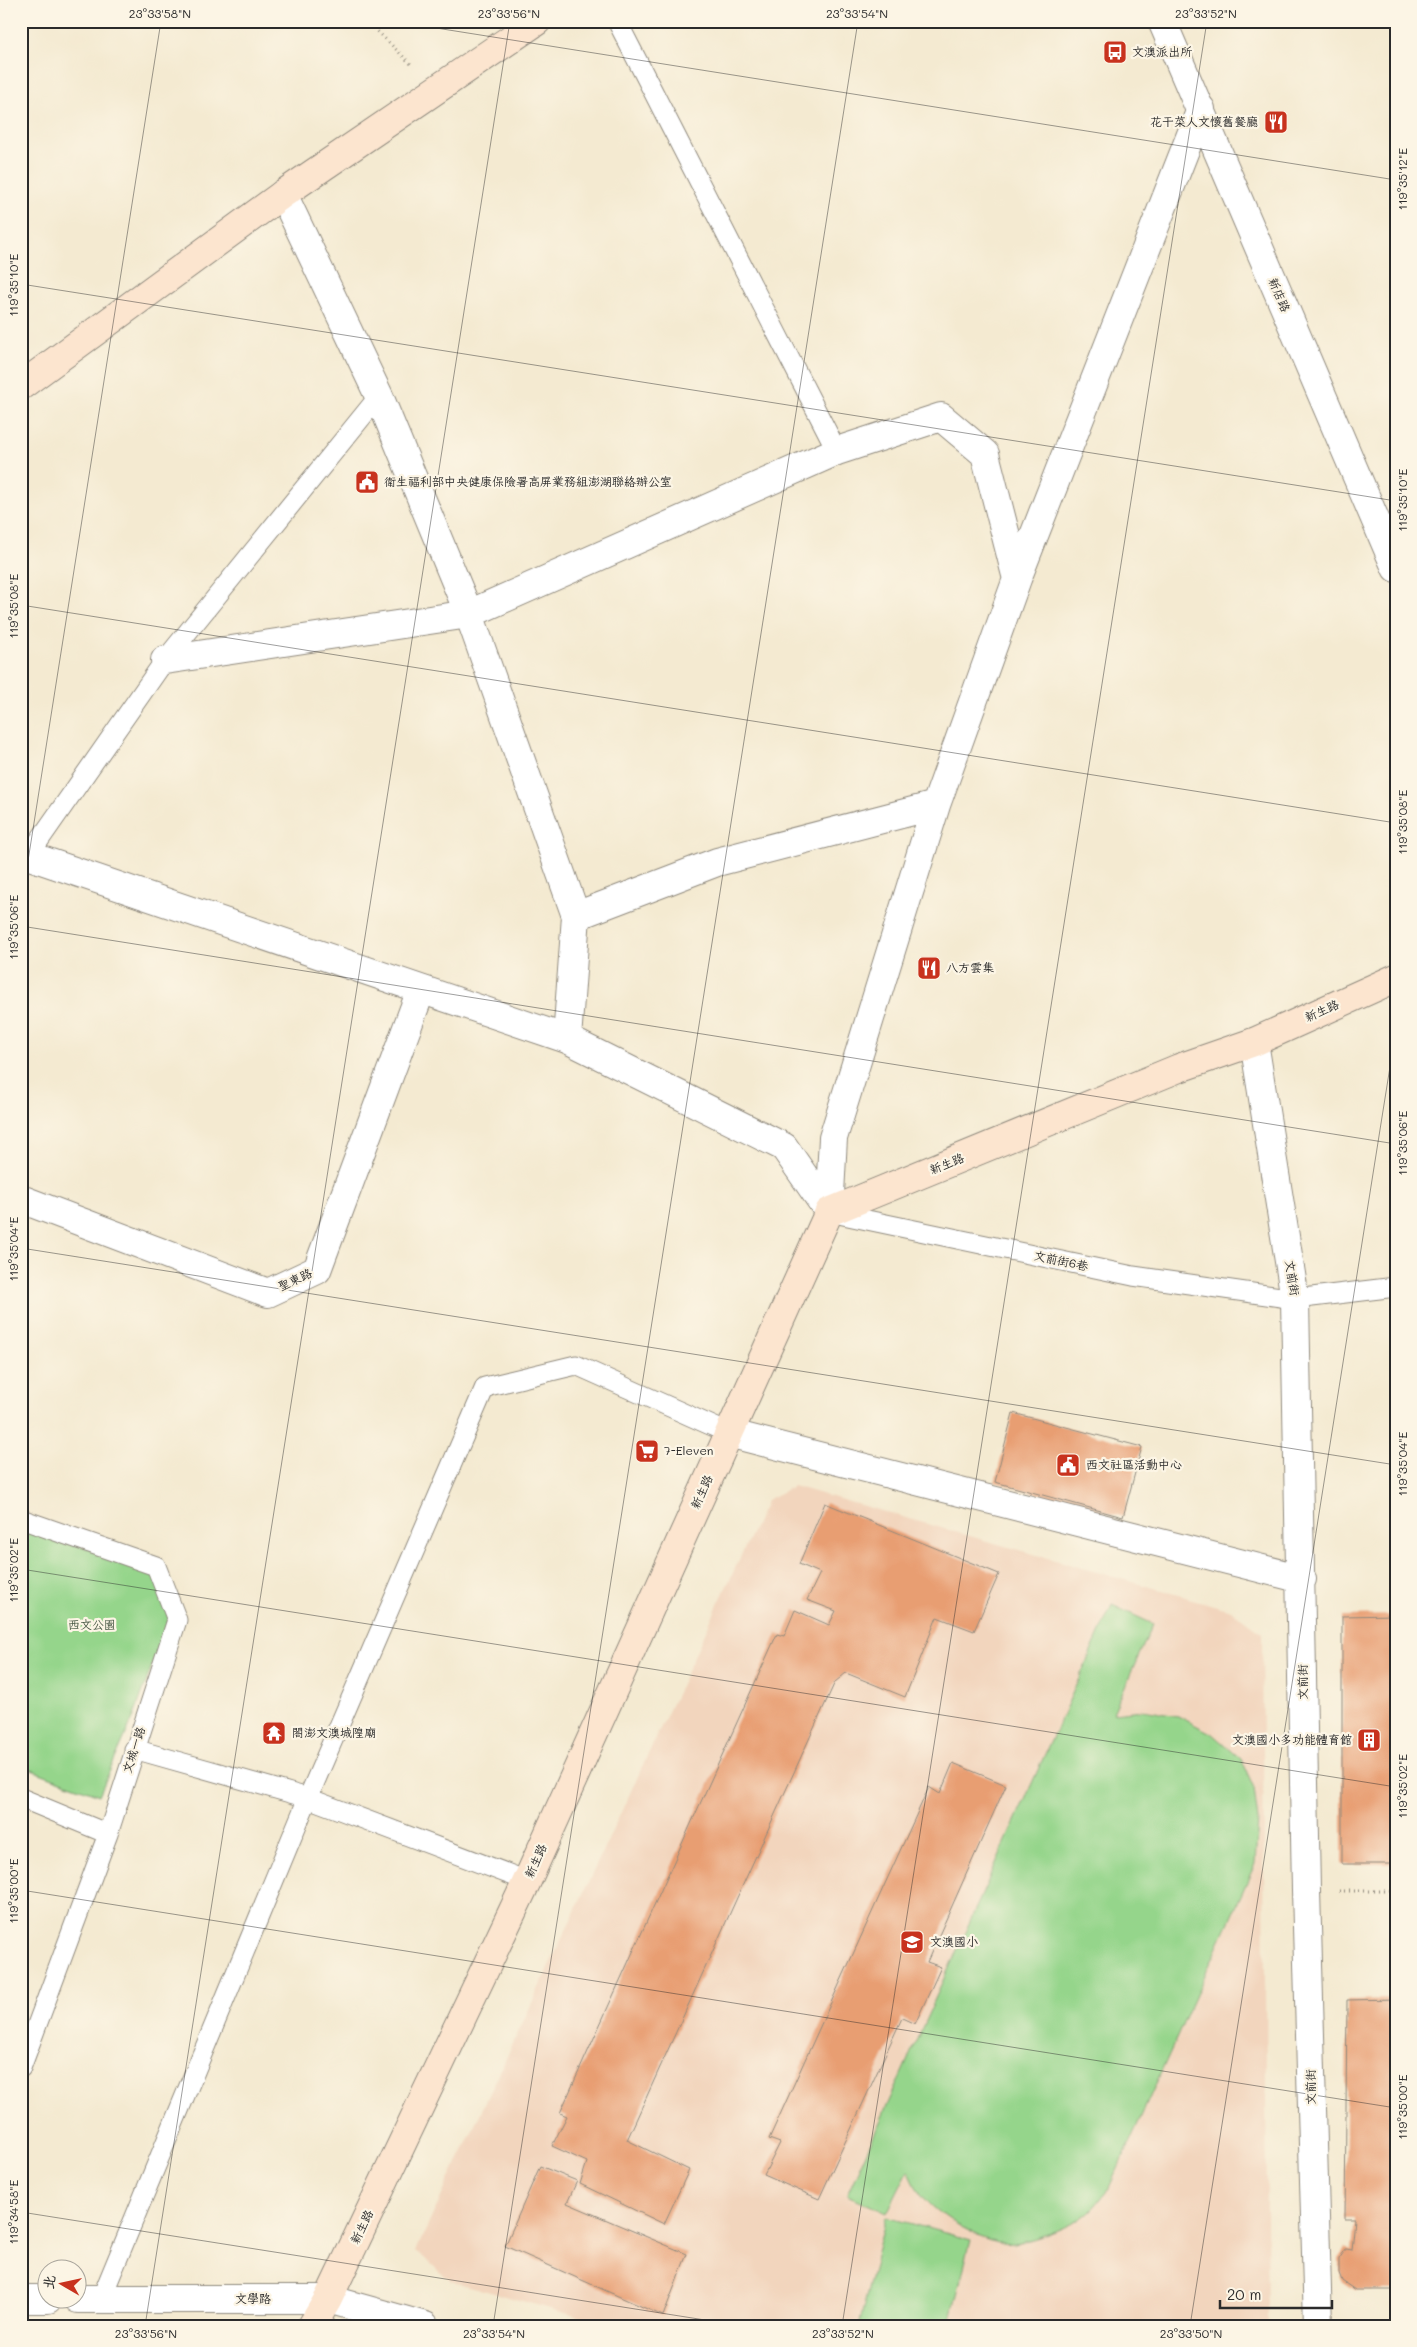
<svg xmlns="http://www.w3.org/2000/svg" width="1417" height="2347" viewBox="0 0 1417 2347" font-family="Mali,'LXGW WenKai TC',sans-serif">
<style>
.built{fill:#f2d5bd}
.green{fill:#95d58b;stroke:#60805b}
.building{fill:#e89e72}
.lines{fill:none;stroke-linecap:round;stroke-linejoin:round}
.service-casing{stroke:#908a7e;stroke-width:21}
.minor-casing{stroke:#908a7e;stroke-width:30}
.tertiary-casing{stroke:#908a7e;stroke-width:30}
.secondary-casing{stroke:#908a7e;stroke-width:30}
.path{stroke:#908a7e;stroke-width:3;stroke-dasharray:1 4;stroke-linecap:butt}
.service{stroke:#fff;stroke-width:19}
.minor{stroke:#fff;stroke-width:28}
.tertiary{stroke:#fff;stroke-width:28}
.secondary{stroke:#fce5cf;stroke-width:28}
.ticks{fill:none;stroke:#2b2b2b;stroke-width:1;stroke-opacity:0.45}
.labels{text-anchor:middle;stroke-width:4.5;stroke-linejoin:round;paint-order:stroke}
.poi-label{font-size:12px;fill:#2b2b2b;stroke:#fcf5e5;text-anchor:start}
.street-label{font-size:12px;fill:#2b2b2b;stroke:#fcf5e5}
.park-label{font-size:12px;fill:#465643;stroke:#fcf5e5}
.neatline{fill:none;stroke:#2b2b2b;stroke-width:2}
.ticks-label{font-size:12px;text-anchor:middle;fill:#2b2b2b}
</style>
<rect width="100%" height="100%" fill="#fcf5e5"/>
<filter id="ink" filterUnits="userSpaceOnUse"><feTurbulence type="fractalNoise" baseFrequency=".02" numOctaves="2"/><feDisplacementMap in="SourceGraphic" scale="10" xChannelSelector="R" yChannelSelector="G"/><feConvolveMatrix kernelMatrix="1 2 1 2 8 2 1 2 1" color-interpolation-filters="sRGB"/></filter>
<filter id="wash" filterUnits="userSpaceOnUse"><feTurbulence type="fractalNoise" baseFrequency=".0096" numOctaves="4" result="noise"/><feDisplacementMap in="SourceGraphic" scale="20" xChannelSelector="R" yChannelSelector="G"/><feGaussianBlur stdDeviation="1.12" result="paint"/><feColorMatrix in="noise" values="0 0 0 0 0 0 0 0 0 0 0 0 0 0 0 0 0 1.4 0 .05"/><feComposite in="paint" operator="in"/></filter>
<g filter="url(#wash)">
<rect width="100%" height="100%" fill="#f4ead1"/>
<path class="built" d="M793,1486L1231,1610L1262,1633L1268,2326H611L451,2281L416,2251L767,1500Z"/>
<path class="green" d="M21,1526L153,1570L169,1618L134,1716L99,1795L21,1766Z
M1112,1605L1153,1624L1113,1713L1143,1710L1178,1716L1211,1733L1241,1759L1254,1788L1258,1821L1255,1864L1108,2190C1101,2198 1095,2207 1088,2213C1074,2226 1020,2247 1002,2243C975,2238 934,2214 919,2191C914,2185 912,2177 908,2171L887,2213L847,2195Z
M886,2217L971,2240L949,2326H859Z"/>
<g id="blocks">
<path class="building" d="M1013,1413L1142,1447L1123,1517L995,1482Z
M825,1503L999,1574L974,1631L937,1617L905,1697L846,1673L835,1682L627,2140L689,2170L664,2224L580,2184L587,2162L552,2146L567,2116L560,2113L777,1634L784,1636L795,1610L829,1625L836,1611L807,1600L820,1573L799,1564Z
M1396,1615V1864H1342V1616Z
M953,1763L1006,1785L927,1962L941,1967L915,2024L902,2018L819,2199L764,2175L780,2143L769,2139L929,1787L940,1794Z
M1396,1999V2290H1355L1342,2281L1339,2273V2259L1346,2249L1352,2250L1355,2219H1345L1347,2000Z
M540,2166L577,2181L567,2203L687,2254L663,2316L505,2246Z"/>
</g>
</g>
<g filter="url(#ink)">
<use href="#blocks" fill-opacity="0" stroke="#908a7e" stroke-width="1"/>
<g class="lines">
<g class="service-casing">
<path id="service" d="M617,21L837,451
M29,855L165,660L379,396
M829,1212L1133,1276L1295,1299L1396,1287
M21,1519L156,1566L177,1620L108,1834L21,2068
M134,1749L308,1798L527,1881
M21,1798L108,1834
M101,2299L308,1798L485,1387L576,1365L728,1433"/>
</g>
<g class="minor-casing">
<path id="minor" d="M283,194L379,396L469,614L576,916L567,1039
M165,660L469,614L837,451L941,417L985,454L1017,579
M21,853L567,1039L784,1147L829,1212
M576,916L717,862L936,805
M1254,1042L1295,1299L1306,1890L1318,2326
M21,1199L268,1293L317,1270L421,990
M829,1212L833,1138L936,805L1017,579L1201,109
M728,1433L1302,1579
M21,2299H48
M78,2299H328L425,2326"/>
</g>
<g class="tertiary-casing">
<path id="tertiary" d="M1162,21L1396,568"/>
</g>
<g class="secondary-casing">
<path id="secondary" d="M21,386L283,194L537,21
M312,2326L328,2299L527,1881L829,1212L1179,1068L1254,1042L1396,978"/>
</g>
<path class="path" d="M367,21L413,66
M1339,1891H1396"/>
<use href="#service" class="service"/>
<use href="#minor" class="minor"/>
<use href="#tertiary" class="tertiary"/>
<use href="#secondary" class="secondary"/>
</g>
</g>
<path class="ticks" d="M392,21L1396,180M21,284L1396,501M21,605L1396,823M21,905L161,21M21,926L1396,1144M21,1248L1396,1465M21,1569L1396,1787M21,1890L1396,2108M21,2212L743,2326M145,2326L510,21M493,2326L858,21M842,2326L1207,21M1190,2326L1396,1029"/>
<defs>
<g id="bus-square" transform="scale(1.25)"><rect x="-9" y="-9" width="18" height="18" rx="4" fill="#c8321e" stroke="#fcf5e5"/><path d="M-5-6H5V4H4V6H2V4H-2V6H-4V4H-5ZM-3.5-4V0h7V-4ZM-3.5 1.2v1.5H-2V1.2ZM2 1.2v1.5H3.5V1.2Z" fill="#fff"/></g>
<g id="restaurant-square" transform="scale(1.25)"><rect x="-9" y="-9" width="18" height="18" rx="4" fill="#c8321e" stroke="#fcf5e5"/><path d="M-5-6h1v4h1v-4h1v4h1v-4h1v5L-1.5 .5V6h-2V.5L-5-1ZM5-6V6H3V1.5H1.5Q1.5-4 5-6Z" fill="#fff"/></g>
<g id="civic-square" transform="scale(1.25)"><rect x="-9" y="-9" width="18" height="18" rx="4" fill="#c8321e" stroke="#fcf5e5"/><path d="M-.6-6.5H3V-4.5H.6V-3L4-1V1h2V6H-6V1h2V-1L-.6-3ZM-1.2 2.5V6h2.4V2.5Z" fill="#fff"/></g>
<g id="supermarket-square" transform="scale(1.25)"><rect x="-9" y="-9" width="18" height="18" rx="4" fill="#c8321e" stroke="#fcf5e5"/><path d="M-6-5.5h2.5l.6 2H6L4.5 2H-2.5L-4.4-4H-6ZM-1.5 3.2a1.3 1.3 0 1 0 .1 0ZM3 3.2a1.3 1.3 0 1 0 .1 0Z" fill="#fff"/></g>
<g id="temple-square" transform="scale(1.25)"><rect x="-9" y="-9" width="18" height="18" rx="4" fill="#c8321e" stroke="#fcf5e5"/><path d="M0-6L5-2H3V0L6.5 2.5H4V6H1.5V3h-3V6H-4V2.5H-6.5L-3 0V-2H-5Z" fill="#fff"/></g>
<g id="building-square" transform="scale(1.25)"><rect x="-9" y="-9" width="18" height="18" rx="4" fill="#c8321e" stroke="#fcf5e5"/><path d="M-4-6H4V6H1V3H-1V6H-4ZM-2.5-4.3h1.7v1.8h-1.7ZM.8-4.3h1.7v1.8H.8ZM-2.5-1h1.7V.8h-1.7ZM.8-1h1.7V.8H.8Z" fill="#fff"/></g>
<g id="school-square" transform="scale(1.25)"><rect x="-9" y="-9" width="18" height="18" rx="4" fill="#c8321e" stroke="#fcf5e5"/><path d="M0-5L7-2L0 1L-7-2ZM-4 1L0 2.5L4 1V4Q0 6-4 4Z" fill="#fff"/></g>
</defs>
<g fill-rule="evenodd">
<use href="#bus-square" x="1115" y="52"/>
<use href="#restaurant-square" x="1276" y="122"/>
<use href="#civic-square" x="367" y="482"/>
<use href="#restaurant-square" x="929" y="968"/>
<use href="#supermarket-square" x="647" y="1451"/>
<use href="#civic-square" x="1068" y="1465"/>
<use href="#temple-square" x="274" y="1733"/>
<use href="#building-square" x="1369" y="1740"/>
<use href="#school-square" x="912" y="1942"/>
</g>
<g class="labels">
<g class="poi-label">
<text x="1132" y="56">文澳派出所</text>
<text x="1258" y="126" text-anchor="end">花干菜人文懷舊餐廳</text>
<text x="384" y="486">衛生福利部中央健康保險署高屏業務組澎湖聯絡辦公室</text>
<text x="946" y="972">八方雲集</text>
<text x="664" y="1455">7-Eleven</text>
<text x="1086" y="1469">西文社區活動中心</text>
<text x="292" y="1737">閤澎文澳城隍廟</text>
<text x="1352" y="1744" text-anchor="end">文澳國小多功能體育館</text>
<text x="930" y="1946">文澳國小</text>
</g>
<g class="street-label">
<text transform="translate(1279 295) rotate(67)" y="4">新店路</text>
<text transform="translate(1322 1011) rotate(-24)" y="4">新生路</text>
<text transform="translate(947 1164) rotate(-22)" y="4">新生路</text>
<text transform="translate(1061 1261) rotate(12)" y="4">文前街6巷</text>
<text transform="translate(1292 1278) rotate(81)" y="4">文前街</text>
<text transform="translate(295 1280) rotate(-25)" y="4">聖東路</text>
<text transform="translate(702 1492) rotate(-66)" y="4">新生路</text>
<text transform="translate(1303 1682) rotate(-91)" y="4">文前街</text>
<text transform="translate(134 1750) rotate(-72)" y="4">文城一路</text>
<text transform="translate(536 1861) rotate(-66)" y="4">新生路</text>
<text transform="translate(1311 2087) rotate(-91)" y="4">文前街</text>
<text transform="translate(362 2227) rotate(-64)" y="4">新生路</text>
<text x="253" y="2303">文學路</text>
</g>
<g class="park-label">
<text x="92" y="1629">西文公園</text>
</g>
</g>
<rect width="1417" height="2347" fill="none" stroke="#fcf5e5" stroke-width="55"/>
<g transform="translate(62 2284) rotate(279)"><circle r="24" fill="#fcf5e5" stroke="#a8a49b"/>
<path d="M0-4L9 19L0 12L-9 19Z" fill="#c8321e"/>
<text y="-8" font-size="14" font-weight="bold" text-anchor="middle" fill="#2b2b2b">北</text>
</g>
<path d="M1220 2300v8h112v-8" fill="none" stroke="#2b2b2b" stroke-width="2.5"/>
<text x="1227" y="2300" font-size="15" fill="#2b2b2b" stroke="#fcf5e5" stroke-width="4" paint-order="stroke">20 m</text>
<rect x="28" y="28" width="1362" height="2292" class="neatline"/>
<g class="ticks-label">
<text x="160" y="18">23°33'58"N</text>
<text x="509" y="18">23°33'56"N</text>
<text x="857" y="18">23°33'54"N</text>
<text x="1206" y="18">23°33'52"N</text>
<text transform="translate(1403 179) rotate(-90)" y="4">119°35'12"E</text>
<text transform="translate(14 285) rotate(-90)" y="4">119°35'10"E</text>
<text transform="translate(1403 500) rotate(-90)" y="4">119°35'10"E</text>
<text transform="translate(14 606) rotate(-90)" y="4">119°35'08"E</text>
<text transform="translate(1403 822) rotate(-90)" y="4">119°35'08"E</text>
<text transform="translate(14 927) rotate(-90)" y="4">119°35'06"E</text>
<text transform="translate(1403 1143) rotate(-90)" y="4">119°35'06"E</text>
<text transform="translate(14 1249) rotate(-90)" y="4">119°35'04"E</text>
<text transform="translate(1403 1464) rotate(-90)" y="4">119°35'04"E</text>
<text transform="translate(14 1570) rotate(-90)" y="4">119°35'02"E</text>
<text transform="translate(1403 1786) rotate(-90)" y="4">119°35'02"E</text>
<text transform="translate(14 1891) rotate(-90)" y="4">119°35'00"E</text>
<text transform="translate(1403 2107) rotate(-90)" y="4">119°35'00"E</text>
<text transform="translate(14 2212) rotate(-90)" y="4">119°34'58"E</text>
<text x="146" y="2338">23°33'56"N</text>
<text x="494" y="2338">23°33'54"N</text>
<text x="843" y="2338">23°33'52"N</text>
<text x="1191" y="2338">23°33'50"N</text>
</g>
</svg>
